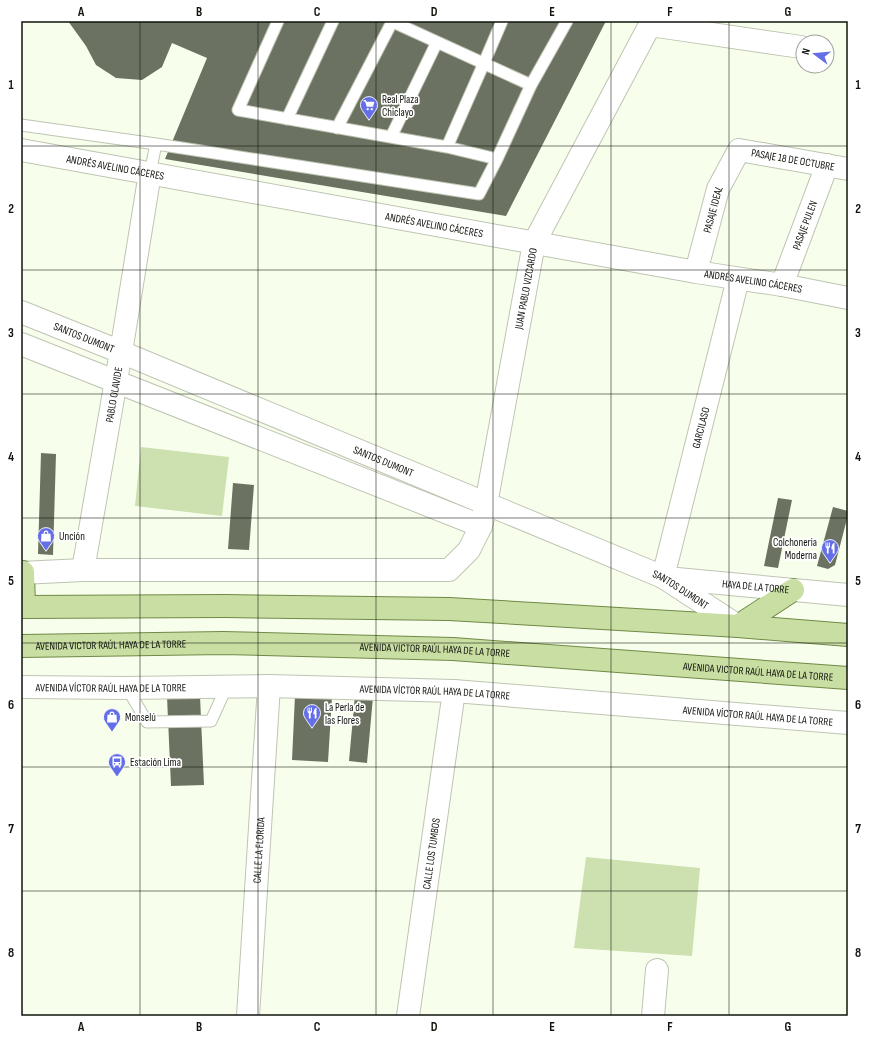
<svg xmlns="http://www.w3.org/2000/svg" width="869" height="1037" viewBox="0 0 869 1037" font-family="'Sofia Sans Condensed',sans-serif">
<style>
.green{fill:#cde0b0}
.building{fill:#6b7261}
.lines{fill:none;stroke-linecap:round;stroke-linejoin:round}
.service-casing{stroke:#bec5b3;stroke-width:13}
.minor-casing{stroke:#bec5b3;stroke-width:24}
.primary-casing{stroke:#718947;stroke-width:24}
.service{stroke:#fff;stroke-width:11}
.minor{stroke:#fff;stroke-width:22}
.primary{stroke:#c9dea3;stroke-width:22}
.grid{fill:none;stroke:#11140d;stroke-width:1;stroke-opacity:0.55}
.labels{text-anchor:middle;stroke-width:3.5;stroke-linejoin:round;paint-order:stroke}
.poi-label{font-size:11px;fill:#11140d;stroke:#fff;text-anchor:start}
.street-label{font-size:11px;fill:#11140d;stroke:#fff}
.neatline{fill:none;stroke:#11140d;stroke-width:1.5}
.grid-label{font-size:13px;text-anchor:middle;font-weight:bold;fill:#11140d}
</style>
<rect width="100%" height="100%" fill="#f7ffec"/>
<path class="green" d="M141,447L229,457L222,516L135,506Z
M586,857L700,868L692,956L574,948Z"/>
<path class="building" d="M68,21H606L506,216L165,159L207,58L172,43L162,67L142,80L116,78L96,65L86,46Z
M41,453L56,454L53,555L38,554Z
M233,483L254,485L249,550L228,549Z
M778,498L792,500L778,568L764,566Z
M833,507L848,511V515L835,565L828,569L817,566Z
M295,695L332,697L328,762L292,760Z
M355,695L373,697L367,763L349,761Z
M200,696L204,785L171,786L167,697Z"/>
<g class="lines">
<g class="service-casing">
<path id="service" d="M278,21L238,110L447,147L497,159
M391,21L531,85
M287,119L333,21
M21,125L156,144L150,173
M337,128L392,22
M391,137L437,42
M156,144L479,194L497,159L531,85L567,21
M447,147L484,63L502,21
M127,688L147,722L211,721L227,686"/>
</g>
<g class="minor-casing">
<g id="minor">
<path d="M650,25L801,47"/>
<path id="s1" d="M21,150L696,272L782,285L848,298"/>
<path id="s2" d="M696,272L718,189L739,150L848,169"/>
<path id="s3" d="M782,285L827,165"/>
<path id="s4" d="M21,312L121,352L663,577L738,626"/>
<path d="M21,344L481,526"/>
<path id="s5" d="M83,570L121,352L150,173"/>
<path id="s6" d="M21,573L83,570H449L469,550L481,526L486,504L534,243L652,21"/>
<path id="s7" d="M663,577L738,279"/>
<path id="s8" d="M666,578L848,595"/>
<path id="s9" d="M21,687L127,688L269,686L454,691L848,723"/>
<path id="s10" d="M248,1016L269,686"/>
<path id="s11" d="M408,1016L454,691"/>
<path d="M653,1016L657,970"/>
</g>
</g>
<g class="primary-casing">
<g id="primary">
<path d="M23,572L24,607"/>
<path d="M21,607L225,606L449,609L738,626L848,635"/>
<path d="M738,626L793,590"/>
<path id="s12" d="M21,646L223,643L453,649L848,678"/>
</g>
</g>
<use href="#service" class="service"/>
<use href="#minor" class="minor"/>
<use href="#primary" class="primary"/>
</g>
<path class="grid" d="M140,21V1016M258,21V1016M376,21V1016M493,21V1016M611,21V1016M729,21V1016M21,146H848M21,270H848M21,394H848M21,518H848M21,643H848M21,767H848M21,891H848"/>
<defs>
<g id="supermarket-pin" transform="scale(0.9)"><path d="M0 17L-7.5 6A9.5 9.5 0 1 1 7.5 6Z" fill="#636ee7" stroke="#fff"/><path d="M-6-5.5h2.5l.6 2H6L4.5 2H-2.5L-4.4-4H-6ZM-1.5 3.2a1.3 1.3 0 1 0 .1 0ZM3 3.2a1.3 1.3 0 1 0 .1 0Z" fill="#fff"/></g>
<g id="shop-pin" transform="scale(0.9)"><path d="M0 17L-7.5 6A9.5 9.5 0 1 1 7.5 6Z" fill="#636ee7" stroke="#fff"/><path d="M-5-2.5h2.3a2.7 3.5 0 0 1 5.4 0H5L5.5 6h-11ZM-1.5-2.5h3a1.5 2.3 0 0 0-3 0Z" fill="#fff"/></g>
<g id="restaurant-pin" transform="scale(0.9)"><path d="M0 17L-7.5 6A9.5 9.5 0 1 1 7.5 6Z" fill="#636ee7" stroke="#fff"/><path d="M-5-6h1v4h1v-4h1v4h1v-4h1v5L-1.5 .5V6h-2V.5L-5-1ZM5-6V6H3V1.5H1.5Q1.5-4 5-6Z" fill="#fff"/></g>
<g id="bus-pin" transform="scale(0.9)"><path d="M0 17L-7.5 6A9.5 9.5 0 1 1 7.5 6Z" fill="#636ee7" stroke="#fff"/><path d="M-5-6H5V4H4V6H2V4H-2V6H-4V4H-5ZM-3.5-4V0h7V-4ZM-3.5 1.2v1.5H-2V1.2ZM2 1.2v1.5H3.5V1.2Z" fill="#fff"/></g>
</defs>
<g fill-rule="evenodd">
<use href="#supermarket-pin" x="369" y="105"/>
<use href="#shop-pin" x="46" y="536"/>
<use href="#restaurant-pin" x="830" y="548"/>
<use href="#restaurant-pin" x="312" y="713"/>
<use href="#shop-pin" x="112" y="717"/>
<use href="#bus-pin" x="117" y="762"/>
</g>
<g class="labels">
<g class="poi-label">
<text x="382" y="103">Real Plaza<tspan x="382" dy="13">Chiclayo</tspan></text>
<text x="59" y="540">Unción</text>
<text x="817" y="546" text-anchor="end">Colchoneria<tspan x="817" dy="13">Moderna</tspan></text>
<text x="325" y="711">La Perla de<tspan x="325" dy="13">las Flores</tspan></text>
<text x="125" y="721">Monselú</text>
<text x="130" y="766">Estación Lima</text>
</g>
<g class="street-label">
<text dy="4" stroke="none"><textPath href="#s2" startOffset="185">PASAJE 18 DE OCTUBRE</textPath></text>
<text dy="4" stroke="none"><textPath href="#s1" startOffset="96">ANDRÉS AVELINO CÁCERES</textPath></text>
<text dy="4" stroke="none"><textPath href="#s2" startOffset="65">PASAJE IDEAL</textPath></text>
<text dy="4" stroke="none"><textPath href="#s1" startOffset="420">ANDRÉS AVELINO CÁCERES</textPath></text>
<text dy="4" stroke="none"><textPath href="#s3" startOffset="64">PASAJE PULEN</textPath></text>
<text dy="4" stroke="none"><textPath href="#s1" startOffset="744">ANDRÉS AVELINO CÁCERES</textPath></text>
<text dy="4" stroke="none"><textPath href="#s6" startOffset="725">JUAN PABLO VIZCARDO</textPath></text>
<text dy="4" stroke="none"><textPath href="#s4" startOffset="68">SANTOS DUMONT</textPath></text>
<text dy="4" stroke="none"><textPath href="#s5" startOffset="178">PABLO OLAVIDE</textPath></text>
<text dy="4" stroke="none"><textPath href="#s7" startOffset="154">GARCILASO</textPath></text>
<text dy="4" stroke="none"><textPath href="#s4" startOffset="392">SANTOS DUMONT</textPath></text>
<text dy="4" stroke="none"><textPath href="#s8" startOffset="90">HAYA DE LA TORRE</textPath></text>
<text dy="4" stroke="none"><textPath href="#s4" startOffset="716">SANTOS DUMONT</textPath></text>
<text dy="4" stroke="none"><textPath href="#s12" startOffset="90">AVENIDA VICTOR RAÚL HAYA DE LA TORRE</textPath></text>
<text dy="4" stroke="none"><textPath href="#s12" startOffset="414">AVENIDA VICTOR RAÚL HAYA DE LA TORRE</textPath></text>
<text dy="4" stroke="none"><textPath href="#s12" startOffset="738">AVENIDA VICTOR RAÚL HAYA DE LA TORRE</textPath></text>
<text dy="4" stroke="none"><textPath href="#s9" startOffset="90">AVENIDA VÍCTOR RAÚL HAYA DE LA TORRE</textPath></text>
<text dy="4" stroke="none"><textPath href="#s9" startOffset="414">AVENIDA VÍCTOR RAÚL HAYA DE LA TORRE</textPath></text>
<text dy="4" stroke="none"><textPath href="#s9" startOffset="738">AVENIDA VÍCTOR RAÚL HAYA DE LA TORRE</textPath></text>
<text dy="4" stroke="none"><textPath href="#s10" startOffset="166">CALLE LA FLORIDA</textPath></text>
<text dy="4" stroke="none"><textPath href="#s11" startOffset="164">CALLE LOS TUMBOS</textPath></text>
</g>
</g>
<rect width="869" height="1037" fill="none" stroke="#ffffff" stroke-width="44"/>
<g transform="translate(815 54) rotate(286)"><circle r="19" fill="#ffffff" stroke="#a0a19e"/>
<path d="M0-3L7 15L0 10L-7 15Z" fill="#636ee7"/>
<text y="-6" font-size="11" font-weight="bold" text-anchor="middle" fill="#11140d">N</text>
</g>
<rect x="22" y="22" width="825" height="993" class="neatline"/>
<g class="grid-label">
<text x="81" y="16">A</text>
<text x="199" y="16">B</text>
<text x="317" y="16">C</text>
<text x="434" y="16">D</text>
<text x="552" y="16">E</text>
<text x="670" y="16">F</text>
<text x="788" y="16">G</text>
<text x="11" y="89">1</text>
<text x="858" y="89">1</text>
<text x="11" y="213">2</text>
<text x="858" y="213">2</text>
<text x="11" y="337">3</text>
<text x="858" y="337">3</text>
<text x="11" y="461">4</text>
<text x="858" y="461">4</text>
<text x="11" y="585">5</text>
<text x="858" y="585">5</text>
<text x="11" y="709">6</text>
<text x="858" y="709">6</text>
<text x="11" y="833">7</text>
<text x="858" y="833">7</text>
<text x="11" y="957">8</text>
<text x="858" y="957">8</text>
<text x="81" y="1031">A</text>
<text x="199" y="1031">B</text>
<text x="317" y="1031">C</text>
<text x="434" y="1031">D</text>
<text x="552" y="1031">E</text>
<text x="670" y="1031">F</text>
<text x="788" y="1031">G</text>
</g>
</svg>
